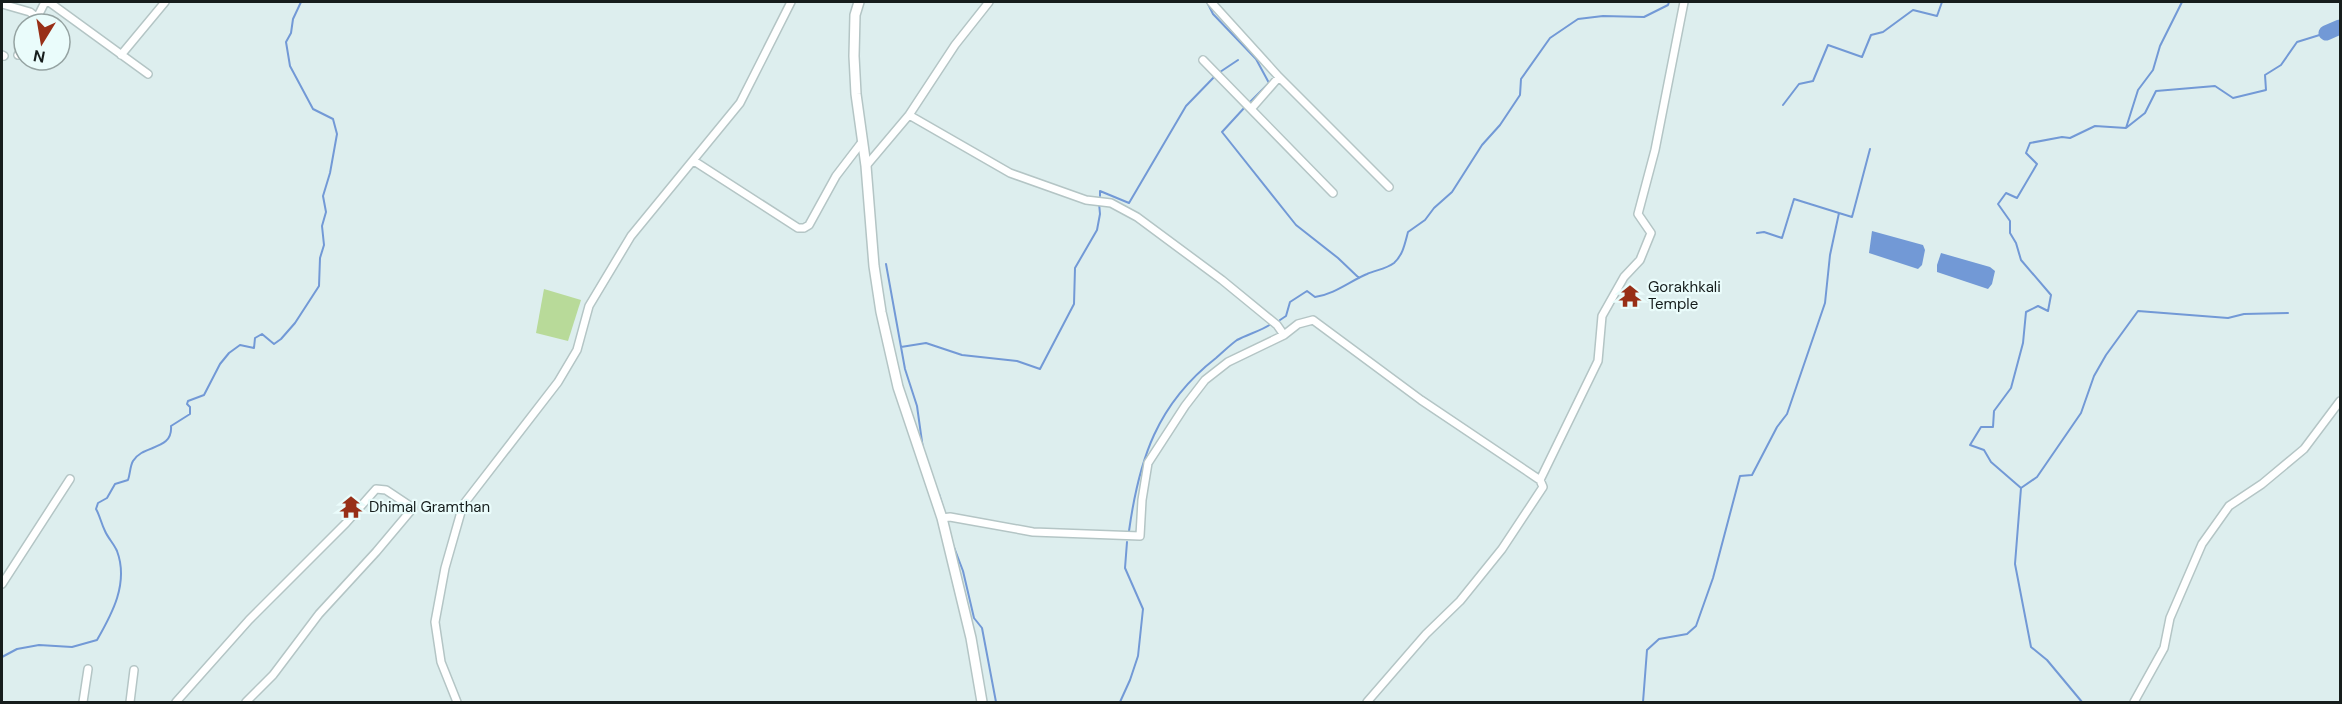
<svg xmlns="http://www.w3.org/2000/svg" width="2342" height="704" viewBox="0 0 2342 704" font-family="'DM Sans',sans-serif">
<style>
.green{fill:#b8da99}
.water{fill:#7299d6}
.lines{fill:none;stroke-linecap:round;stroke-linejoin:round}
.stream{stroke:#7299d6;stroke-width:2}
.river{stroke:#7299d6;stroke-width:15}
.street-casing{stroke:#b4c5c5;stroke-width:10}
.secondary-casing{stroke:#b4c5c5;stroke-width:12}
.street{stroke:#fff;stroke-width:7}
.secondary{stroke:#fff;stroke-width:9}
.labels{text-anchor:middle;stroke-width:4.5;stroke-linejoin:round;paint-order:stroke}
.poi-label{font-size:15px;fill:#161d1c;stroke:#eafcfb;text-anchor:start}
</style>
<rect width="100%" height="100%" fill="#dee"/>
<path class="green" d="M544,289L581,300L568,341L536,333Z"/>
<path class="water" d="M1872,231L1923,245L1925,250L1922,265L1918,269L1869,253Z
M1941,253L1990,267L1995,271L1992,284L1988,289L1937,272V265Z"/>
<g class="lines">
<path class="stream" d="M1207,2L1213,14L1256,59L1269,83L1249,103
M1783,105L1799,84L1813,81L1828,45L1862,57L1871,35L1883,32L1913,10L1937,16L1942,2
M1245,107L1222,132L1296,225L1338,258L1359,278
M2126,128L2138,90L2153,70L2160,46L2182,2
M1100,196V191L1129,203L1186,106L1217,74L1238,60
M1757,233L1764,232L1782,238L1794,199L1839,213
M886,264L905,369L917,406L923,449
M1280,320L1286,316L1290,302L1307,291L1315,297C1335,294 1350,281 1367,274C1376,270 1386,269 1394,263C1403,255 1405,243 1408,232L1425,220L1434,208L1452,192L1482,145L1500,125L1520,95L1521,79L1550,38L1578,19L1603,16L1644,17L1668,5L1669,2
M901,347L926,343L962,355L1017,361L1040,369L1074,304L1075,268L1097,230L1100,214L1099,203
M2021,488L2037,477L2081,413L2094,376L2106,355L2138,311L2228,318L2244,314L2288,313
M939,494L945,514
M1129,531C1139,459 1157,404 1216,358C1223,352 1230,345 1237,340C1248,334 1261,331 1271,324
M952,542L963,571L974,618L982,628L996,702
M2,657L17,649L39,645L72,647L97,640C112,614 129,583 117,551C114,544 108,538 105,531C101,523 100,516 96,509L98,503L107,498L115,484L128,480C130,475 130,466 133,461C143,444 173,451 171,426L190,414V407L187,404L188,401L204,395L220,364L229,353L240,345L254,348L255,338L262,334L274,344L281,339L295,323L319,286L320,258L324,245L322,226L326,212L323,196L330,173L337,134L333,119L313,109L290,66L286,42L291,33L293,19L301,2
M1120,702L1130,680L1138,656L1143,609L1125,568L1127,542
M1643,702L1647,650L1659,639L1687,634L1696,626L1713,578L1740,476L1752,475L1777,427L1787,414L1825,303L1830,255L1839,213L1852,217L1870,149
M2082,702L2047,660L2031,647L2015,564L2021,488L1991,462L1984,450L1970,445L1981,427H1993L1994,411L2011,388L2023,343L2026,312L2038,306L2048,311L2051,295L2021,260L2016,243L2010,233V221L1998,204L2006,193L2017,198L2037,164L2026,153L2030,143L2062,137L2070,138L2095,126L2126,128L2145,113L2156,91L2215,86L2233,98L2266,90L2265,75L2281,65L2297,42L2326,33"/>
<path class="river" d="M2326,33L2340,27"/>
<g class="street-casing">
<path id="street" d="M49,2L148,74
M1211,2L1279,77L1389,187
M2,4L30,12L37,18
M34,24L45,2
M2,55L4,56
M18,55L24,44
M121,55L165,2
M1203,60L1333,193
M1251,109L1279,77
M909,115L1010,173L1086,200L1111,203L1137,217L1222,280L1277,325L1284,335
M694,161L798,228H804L809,225L836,176L862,142
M866,166L909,115L955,45L989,2
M942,518L950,517L1033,532L1140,536L1142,500L1148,463L1185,406L1205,380L1228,362L1284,335L1298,324L1313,320L1421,400L1540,480
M2,584L70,479
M83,702L88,669
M130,702L134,670
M176,702L249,620L346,523L376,489L386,490L413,508L376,552L319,614L273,675L246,702
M457,702L441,662L435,622L445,568L463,505L558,382L577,350L589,306L631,236L740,103L791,2
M1367,702L1426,634L1460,601L1502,549L1543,487L1540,480L1598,361L1602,316L1624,277L1640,260L1651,233L1638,214L1655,150L1684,2
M2134,702L2164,648L2170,618L2202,544L2229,506L2262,484L2304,449L2340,401"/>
</g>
<g class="secondary-casing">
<path id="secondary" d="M859,2L855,15L854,56L856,94L866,166L874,266L881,312L898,387L942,518L971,638L982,702"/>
</g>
<use href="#street" class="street"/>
<use href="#secondary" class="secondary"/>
</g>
<defs>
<g id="temple-bare" transform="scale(1.8)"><path d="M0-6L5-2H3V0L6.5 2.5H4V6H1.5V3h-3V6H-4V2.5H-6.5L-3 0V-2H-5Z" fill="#982f17" stroke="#eafcfb" stroke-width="2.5" paint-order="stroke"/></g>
</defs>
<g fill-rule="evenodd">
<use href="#temple-bare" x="1630" y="296"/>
<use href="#temple-bare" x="351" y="507"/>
</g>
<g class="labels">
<g class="poi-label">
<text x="1648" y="292">Gorakhkali<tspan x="1648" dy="17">Temple</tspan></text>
<text x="369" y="512">Dhimal Gramthan</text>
</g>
</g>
<rect width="2342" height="704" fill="none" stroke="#161d1c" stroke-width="6"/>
<g transform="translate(42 42) rotate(191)"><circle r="28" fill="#eafcfb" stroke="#95a3a2" stroke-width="1.5"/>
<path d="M0-4.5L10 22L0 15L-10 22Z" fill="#982f17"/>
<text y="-9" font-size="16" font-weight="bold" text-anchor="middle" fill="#161d1c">N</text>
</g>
</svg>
